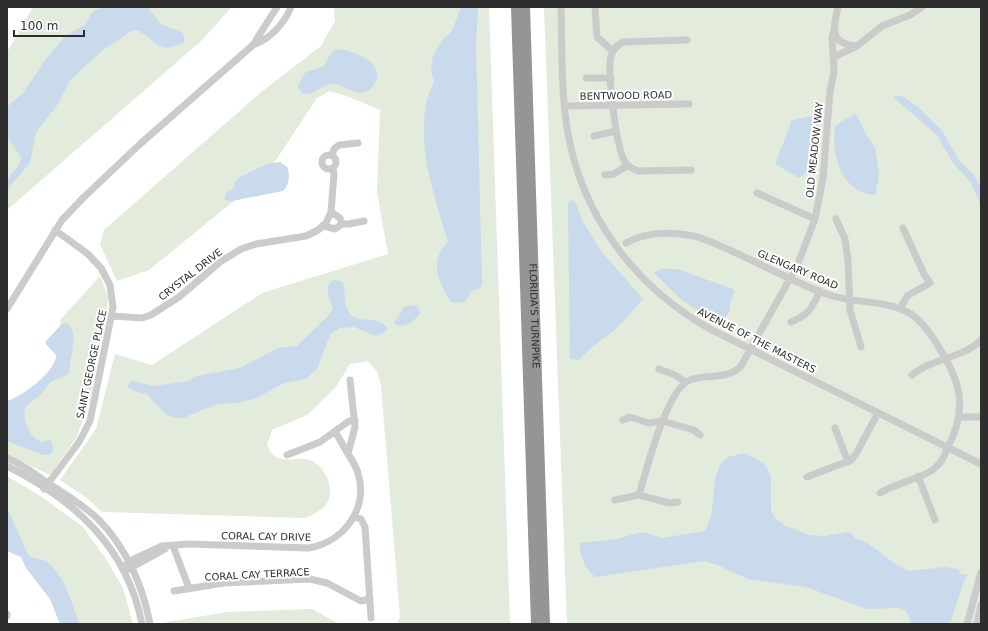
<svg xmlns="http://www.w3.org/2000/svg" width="988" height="631" viewBox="0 0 988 631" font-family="'DejaVu Sans',sans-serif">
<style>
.green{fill:#e3ebdc}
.water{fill:#c8daeb}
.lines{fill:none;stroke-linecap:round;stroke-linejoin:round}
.minor{stroke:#cbcbcb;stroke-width:7}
.highway{stroke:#959595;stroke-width:10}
.labels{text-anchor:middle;stroke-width:4;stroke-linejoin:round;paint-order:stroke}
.street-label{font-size:10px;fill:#2e2e2e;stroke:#fff}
</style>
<rect width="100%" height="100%" fill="#fff"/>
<path class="green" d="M33,7H232L200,42L7,210V52Z
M334,7H489L510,624H397L400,617L381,386L377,371L367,361L350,364L336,387L307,415L272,430L267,445C270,452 273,457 282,459C290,461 300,457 309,460C327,465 338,495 323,508C316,513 311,516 304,518L102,512L87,498L60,480L96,429L115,354L152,365L262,293L388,254L377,192L380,110L352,98L330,91L317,98L266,175L149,270L117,281L100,244L104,230L260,93L321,46L335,21Z
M544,7H981V624H567Z
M100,276L108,296L107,313L89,405L76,438L50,475L7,455V414L56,372L62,347L60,320Z
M7,476L42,497L83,527L106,559L123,588L133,624H67L7,527Z
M312,609L339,624H163L166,622L228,612Z"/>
<path class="water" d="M106,7H147L161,24L183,33L185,41C180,46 177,45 171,47C155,51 147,30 133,30L103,50L71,79L56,107L36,132L30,163L7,190C7,170 19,171 21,158L7,136V107L23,93L46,59L66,35L85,25L92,13L96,10Z
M461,7H478L476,44L482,284L480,288L472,291L465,302L452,303C444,290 432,272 439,255C440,251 445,246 448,242C434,196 410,128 434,82L431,70L433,56L443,39L452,31Z
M336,49C350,50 384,60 376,81C374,86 370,90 365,92C352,96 342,82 330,84C320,86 312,97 302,93L298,87C305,66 308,74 324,66L331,53Z
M895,96H902L918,107L942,131L959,160L974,175L981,188V208L978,197L968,179L953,163L936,134L893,97Z
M856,113L865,133L875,147L879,173L876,193L874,195C841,192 831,155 835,126Z
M821,114L818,128L816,162L813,167L799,178L775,164L792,120Z
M280,162L287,167C290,175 290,184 283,191L232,201L225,200V194L233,189L236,181L240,177L267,164Z
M571,200L575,201L583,222L601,251L643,299C633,310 624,322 613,331C601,341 590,347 579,360L570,359L568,204Z
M661,269H676L731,288L735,291L730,303V311L724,320L715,315L704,314L683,301L654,273Z
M334,280L340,281L343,283C346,292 343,302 348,311C355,326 379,313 388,329L383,333L376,336L354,327L339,328L330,335L317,369L306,379L284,383L256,398L237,403L217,404L183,418L173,417L165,414L147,394L134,391L128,387L129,383L131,381L155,386L188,381L197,376L240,368L278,348L297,346L330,314L333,309C330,298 322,287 334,280Z
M412,305L418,307L420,313C415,321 403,330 394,323L405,306Z
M66,323C81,330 69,359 69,372C64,378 57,378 51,382C47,385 44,391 41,394C29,405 21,403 26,424C29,432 33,438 41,442L49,440L52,442L53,452L49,455H43L7,441V401C21,397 57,371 56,355L45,343L46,341L61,325Z
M745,453L763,463L769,471L771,479V510L775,518L786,526L809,535L825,536L848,532L852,534L855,538L866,542L897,565L909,571L945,567L958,569L961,574L969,575L965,578L951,621L948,624H912L906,611L900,608L867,609L806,587L748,579L715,564L703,561L596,577C586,571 579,556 580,543L617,539L638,533H647L662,538L705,531C717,512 711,475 722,462C728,455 737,455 745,453Z
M7,508L29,556C35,559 42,558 47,562C65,575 72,604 79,624H60L50,599L26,568L21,557L7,551Z"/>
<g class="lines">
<path class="minor" d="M561,7C562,47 561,89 567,128C581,215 634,286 710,329L981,464
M595,7L597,37L613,51
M838,7C833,28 829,44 857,46
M687,40L623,42C617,45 613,49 611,56C607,73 616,147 625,162C628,167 633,169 638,171L691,170
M253,45C270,39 284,24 291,7
M834,57L857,46L882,26L910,15L922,7
M586,78H611
M565,106L689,104
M594,136L616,131
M322 162a7 7 0 1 1 14 0a7 7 0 1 1-14 0Z
M332,156L334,149L339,145L358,143
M605,175L614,174L628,165
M757,193L815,219
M836,219L845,239L848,260L850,310L861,347
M342,224H349L364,221
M324,226L335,229L342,224L340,218L331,212
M626,243C647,231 675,232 698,237C743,253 784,279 829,295C855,304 886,299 911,314C923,322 931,334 938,346C960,380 968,407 949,445C946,452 943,461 937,466C926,478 895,483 880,493
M7,309L62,220L83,198L140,144L253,45L277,7
M900,309L907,296L930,283L924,274L903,228
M112,316L142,318L151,315L179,297L220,262L241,249L256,244L306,236L318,230L326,223L331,212L334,174L333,169
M791,322C810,314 811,309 820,291
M659,369L675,375L685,382
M912,375C932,358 964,358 981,340
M960,417H981
M623,420L630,417L649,423L662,421L694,430L700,435
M835,428L848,462
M335,431L348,454
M287,455L320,442L349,421L355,420
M7,458C23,464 36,475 51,485C67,495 84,506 98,519C126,547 143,586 150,624
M7,466C75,500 127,547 142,624
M918,476L935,520
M807,477L851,460L856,454L878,413
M44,489L79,442L90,421L113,307L110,285L101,268L88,254L55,230
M639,495C646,471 667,388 690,380C707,373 727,381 741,366L797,266L815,219L823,178L830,91L834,72L832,39L834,29
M615,500L639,495L669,503L678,502
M355,517L361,519L365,527L371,618
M173,546L189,588
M123,567L132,560L162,546L189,544L309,548C344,542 369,508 358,473C356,466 352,460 348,454L355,427L350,380
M129,569L165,549
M174,591L224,583L310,579L327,583L361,601L370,599
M7,614V616
M967,624L981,572
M977,624L981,605"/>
<g class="highway">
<path d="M516,7L536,624"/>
<path id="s1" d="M525,7L545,624"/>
</g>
</g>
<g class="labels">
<g class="street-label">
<text transform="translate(626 95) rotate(-1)" y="4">BENTWOOD ROAD</text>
<text transform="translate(814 150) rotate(-84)" y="4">OLD MEADOW WAY</text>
<text transform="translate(798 269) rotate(23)" y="4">GLENGARY ROAD</text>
<text transform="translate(190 274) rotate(-38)" y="4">CRYSTAL DRIVE</text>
<text dy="4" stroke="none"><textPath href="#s1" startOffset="309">FLORIDA'S TURNPIKE</textPath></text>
<text transform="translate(757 340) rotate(27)" y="4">AVENUE OF THE MASTERS</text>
<text transform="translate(91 364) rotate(-78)" y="4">SAINT GEORGE PLACE</text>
<text transform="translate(266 536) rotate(1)" y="4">CORAL CAY DRIVE</text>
<text transform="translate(257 574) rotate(-3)" y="4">CORAL CAY TERRACE</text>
</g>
</g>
<rect width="988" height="631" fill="none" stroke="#2e2e2e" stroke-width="16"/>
<path d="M14 30v6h70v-6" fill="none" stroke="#2e2e2e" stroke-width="2"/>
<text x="20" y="30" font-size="12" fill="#2e2e2e" stroke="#ffffff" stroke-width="3" paint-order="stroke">100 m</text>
</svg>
